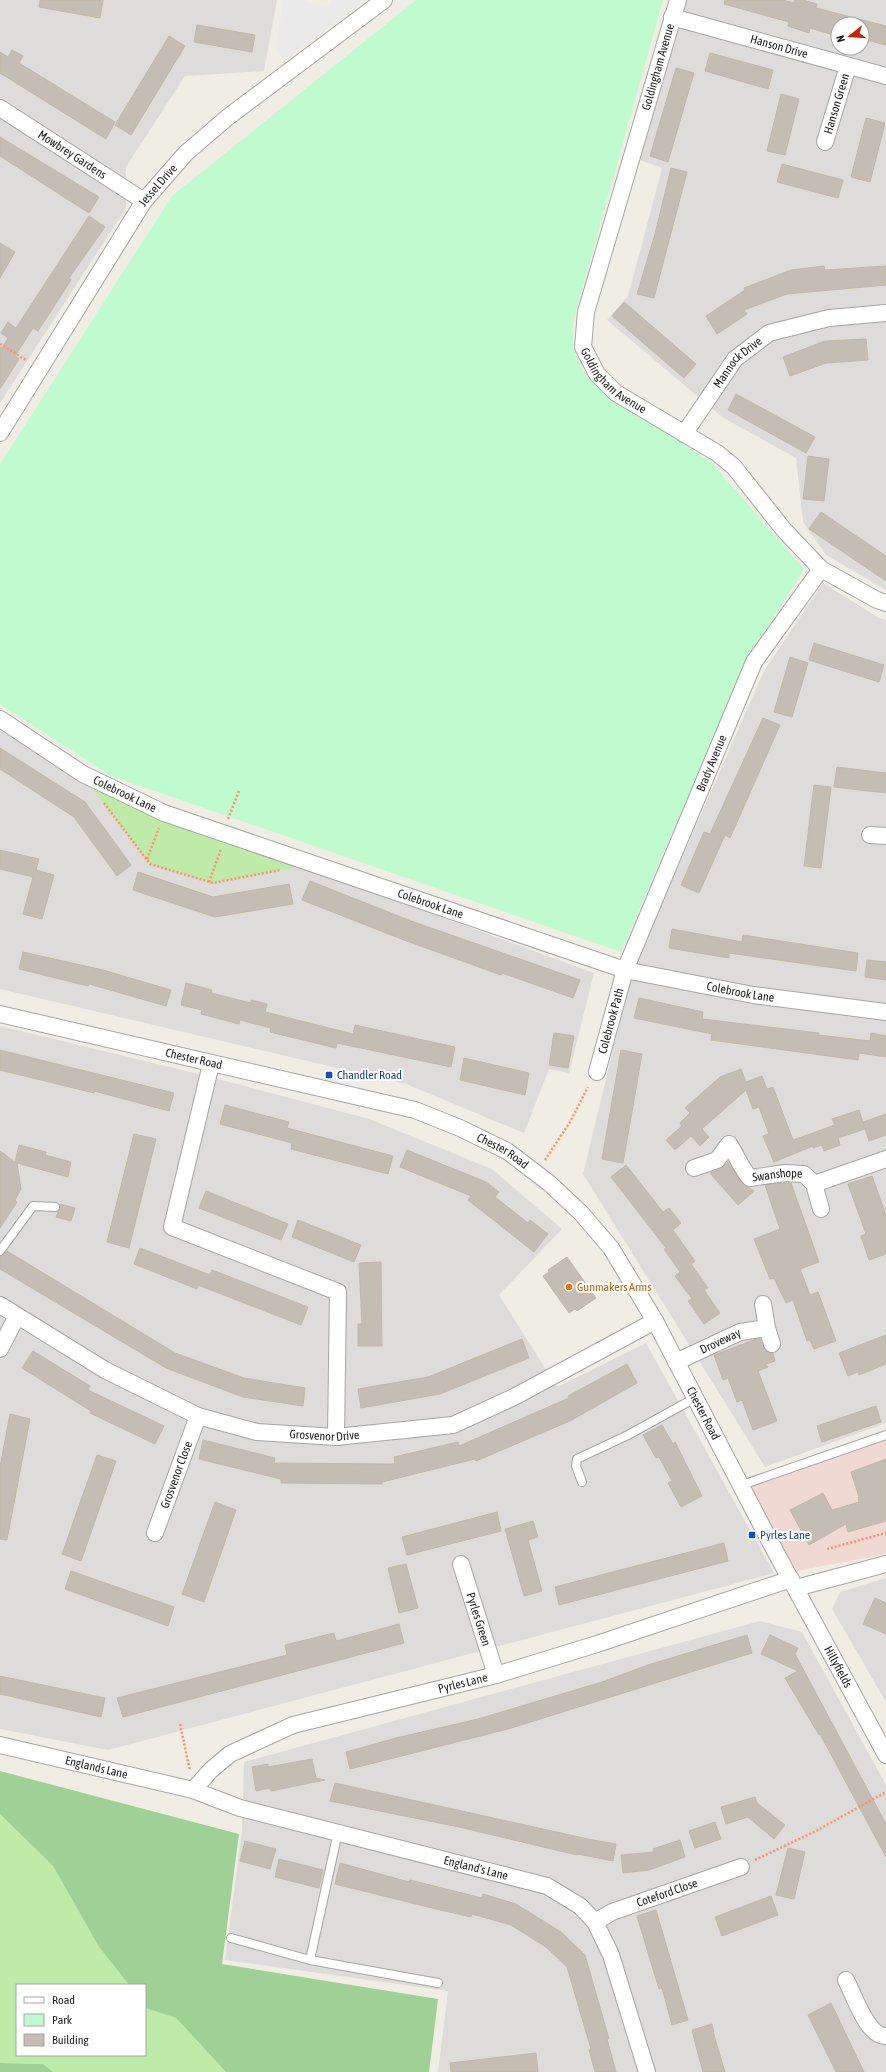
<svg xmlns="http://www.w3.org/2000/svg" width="886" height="2072" viewBox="0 0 886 2072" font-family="'Asap Condensed',sans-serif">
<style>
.residential{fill:#dddcdb;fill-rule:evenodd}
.commercial{fill:#f1d9d3}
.grass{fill:#beeca8}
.forest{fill:#9fd197}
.park{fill:#bffbce}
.parking{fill:#eaeaea}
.building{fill:#c4bdb3;stroke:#c2b7a6}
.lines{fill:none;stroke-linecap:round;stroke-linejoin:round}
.lane-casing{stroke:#a5a5a5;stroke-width:10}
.street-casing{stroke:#a5a5a5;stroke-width:18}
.path{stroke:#ff8f66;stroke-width:2.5;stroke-dasharray:2 2;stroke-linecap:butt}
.lane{stroke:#fff;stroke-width:8}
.street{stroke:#fff;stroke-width:16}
.transit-dot{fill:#1a4fb4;stroke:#fff;stroke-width:1.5}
.food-dot{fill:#e8710a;stroke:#fff;stroke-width:1.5}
.labels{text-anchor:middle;stroke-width:4;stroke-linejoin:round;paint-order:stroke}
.street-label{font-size:12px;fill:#1e1e1e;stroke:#fff}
.transit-label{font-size:12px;fill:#164399;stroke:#fff;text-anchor:start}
.food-label{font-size:12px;fill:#c56008;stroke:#fff;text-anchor:start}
</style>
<rect width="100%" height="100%" fill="#f0eee4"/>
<path class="residential" d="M0,0H277L264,71L185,76L126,167V208L0,403Z
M685,0H886V590L826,555L803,522L796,458L722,417L607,320L628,296L662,168L640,160ZM838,24H862V48H838Z
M823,583L879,618L886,620V1423L765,1467L583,1174L632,971L764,671Z
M0,730L88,783L150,864L302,866L594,973L569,1073L549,1069L524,1133L406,1084L0,989Z
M0,1026L207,1076L369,1119L492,1169L562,1229L499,1295L557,1387L646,1343L774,1573L108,1750L0,1729Z
M886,1578V1702L832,1609L840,1592Z
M760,1621L802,1632L886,1785V2072H438L448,1991L225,1960L242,1831L244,1762Z"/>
<path class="commercial" d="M886,1435V1554L797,1571L742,1485Z"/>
<path class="grass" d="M88,783L302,866L213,883L150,864Z
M0,1814L53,1866L99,1947L129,1985H17V2055H145V2006L176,2018L226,2072H53L43,2064L0,2063Z"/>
<path class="forest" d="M0,1771L239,1834L222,1964L438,1999L429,2072H226L176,2018L146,2008L145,1985H129L99,1947L53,1866L0,1814Z
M0,2063L43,2064L53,2072H0Z"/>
<path class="park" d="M416,0H663L573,322V348L583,371L601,390L711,462L804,569L745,663L621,952L111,776L0,704V464L172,196Z"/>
<path class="parking" d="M284,0H305V2L330,7L331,0H365L285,60L275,47Z"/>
<path class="building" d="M40,0H103L100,18L39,7Z
M725,0H782L794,3L795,0H803L817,4L816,8L886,26V45L862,39V24H838V33L835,32L834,35L810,28L809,33L788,26L789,22L724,4Z
M197,25L255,35L252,52L194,42Z
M169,36L185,46L131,135L115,125Z
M12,50L23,56L19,63L115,122L106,139L0,73V52L8,57Z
M710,53L773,70L768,89L705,71Z
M676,68L694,73L668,162L650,156Z
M781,94L799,99L785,155L767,151Z
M866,118L885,123L870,182L851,177Z
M0,137L99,197L89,213L0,156Z
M782,164L843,180L838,198L777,182Z
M671,168L687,172L654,298L637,294L655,234Z
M89,216L105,227L69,278L71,280L38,331L33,328L15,356L19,359L0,389V347L2,348L8,338L1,333L8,322L16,328Z
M0,243L15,252L0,278Z
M824,266L825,270L886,266V285L787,294L744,310L747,314L717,334L706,316L745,290L744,288L791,270Z
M624,302L696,364L684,378L612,316Z
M866,339L868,360L826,363L790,376L783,357L825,341Z
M736,394L815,437L806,453L728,410Z
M808,456L829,459L824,501L803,499Z
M821,512L886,556V581L809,529Z
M814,643L884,665L879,682L809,660Z
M790,657L808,663L792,717L774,712Z
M763,718L780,725L730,838L725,835L699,893L681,885L704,832L710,834Z
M0,748L85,802L131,865L117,876L74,817L0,769Z
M837,767L886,773V793L834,787Z
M814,785L831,787L821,868L804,866Z
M0,850L39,859L36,870L54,875L42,919L23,914L33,877L0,869Z
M138,872L213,897L289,884L293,904L215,917L133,890Z
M310,881L411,921L580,980L573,998L502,973L501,975L404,940L302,900Z
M672,929L742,942L743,935L858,953L856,971L729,953V958L669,948Z
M23,952L103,970L171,990L166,1006L89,984L88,986L19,969Z
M867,960L886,962V980L865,977Z
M186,983L212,990L211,993L251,1003V1000L267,1004L265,1012L353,1034L355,1025L455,1047L451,1067L337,1043L336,1048L270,1032L271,1028L240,1020L239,1024L201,1014L202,1010L181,1005Z
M639,998L703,1012L702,1019L819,1033L818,1035L870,1041L871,1033L886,1036V1057L859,1053L858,1060L711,1040L712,1034L634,1018Z
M554,1033L574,1036L568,1068L549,1065Z
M0,1050L174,1093L169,1111L94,1091V1093L0,1070Z
M621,1050L642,1054L623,1163L602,1159Z
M464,1058L529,1073L525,1095L460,1080Z
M741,1069L746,1082L762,1076L767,1089L773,1087L793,1140L835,1125L832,1119L859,1110L865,1129L838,1138L840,1145L824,1151L822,1145L813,1148V1146L774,1162L763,1136L769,1134L759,1107L753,1109L746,1090L702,1129L709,1137L700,1146L691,1136L675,1150L666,1140L682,1126L680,1123L690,1113L685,1108L720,1077Z
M225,1105L289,1122L287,1128L393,1156L388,1174L291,1149L292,1143L220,1124Z
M886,1114V1135L869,1141L863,1122Z
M134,1134L156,1139L129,1248L107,1242Z
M19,1145L46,1152L45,1155L71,1162L68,1177L17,1163L21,1189L15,1200L17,1202L0,1228V1151L15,1162Z
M407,1150L486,1182L499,1192L495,1197L528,1223L530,1220L548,1234L534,1252L468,1200L471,1196L400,1167Z
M728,1162L743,1184L754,1191L738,1205L710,1173L721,1169Z
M626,1165L663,1212L669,1208L681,1223L673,1230L695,1261L691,1264L708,1288L704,1290L720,1313L704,1324L688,1301L692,1299L675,1276L680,1272L664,1249L666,1248L611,1177Z
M872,1176L886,1215V1254L869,1260L861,1236L866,1234L848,1184Z
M785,1183H791L819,1262L800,1269L810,1295L818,1292L836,1341L814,1349L810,1340L807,1341L793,1300L786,1303L774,1278L770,1279L754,1239L780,1229L765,1185Z
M206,1191L288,1224L281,1240L199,1208Z
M60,1204L75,1208L71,1221L56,1217L60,1208Z
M298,1220L361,1245L354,1262L292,1237Z
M140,1248L210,1275L212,1270L308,1307L301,1325L198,1285L197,1289L134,1264Z
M7,1251L175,1353L244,1378L305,1388L303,1406L243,1397L166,1368L0,1269V1256Z
M567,1257L596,1298L577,1311L575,1309L569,1313L543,1276L549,1272L548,1270Z
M381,1262L382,1346H358V1324H362L359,1263Z
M886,1335V1364L859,1375L858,1372L848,1376L839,1353Z
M522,1339L529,1358L440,1394L361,1408L358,1389L428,1377Z
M756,1339H760L765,1351L773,1353L775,1361L766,1364L768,1367L758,1371L777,1421L753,1430L742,1400L737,1402L728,1378L723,1380L714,1355Z
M33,1351L90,1386L88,1390L164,1426L155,1444L90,1413L91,1411L22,1368Z
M627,1364L637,1383L570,1421L476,1461L475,1459L382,1482V1484L281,1483V1479L199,1459L203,1440L275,1458L274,1463L395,1464L394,1457L458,1442L459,1446L569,1398L568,1396Z
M876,1406L881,1422L822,1442L817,1426Z
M10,1414L30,1419L7,1540L0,1539V1467Z
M662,1425L673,1444L675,1442L702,1496L681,1507L668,1483L672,1481L659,1457L656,1458L643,1435Z
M97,1455L116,1461L81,1561L62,1554Z
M886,1459V1521L848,1532L846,1524L809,1545L790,1510L823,1493L832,1510L859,1502L858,1497H859L851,1472Z
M215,1502L236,1510L204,1602L182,1594Z
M497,1512L501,1531L407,1555L402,1537Z
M533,1521L538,1537L528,1540L542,1591L524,1596L505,1529Z
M724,1543L728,1561L559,1605L555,1587Z
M406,1564L418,1608L399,1613L388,1568Z
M71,1571L174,1607L168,1626L65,1589Z
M875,1598L886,1603V1634L863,1624Z
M399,1624L404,1643L123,1717L117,1698L287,1655L285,1645L334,1633L336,1641Z
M747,1635L752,1653L508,1729L350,1769L346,1752L396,1738L478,1719L602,1682L648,1665Z
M770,1635L798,1648L795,1654L886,1824V1857L820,1734L819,1735L785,1678L798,1671L761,1654Z
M0,1676L105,1698L101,1717L0,1694Z
M312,1759L316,1778L325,1780L271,1791L270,1788L256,1791L252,1767L268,1764V1767Z
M335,1783L588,1839L616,1844L613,1861L578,1854L577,1855L459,1827L330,1801Z
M755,1797L757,1803L785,1825L774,1839L748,1817L726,1824L721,1807Z
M715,1822L721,1839L695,1848L689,1831Z
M680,1840L685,1857L649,1870L623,1873L621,1855L654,1852L653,1849Z
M245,1841L276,1849L270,1869L240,1861Z
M788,1848L805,1852L794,1899L776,1895Z
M279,1859L323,1870L319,1888L275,1877Z
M340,1863L409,1882L410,1880L482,1898L483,1894L516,1904L561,1932L585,1955L609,2039H607L616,2072H595L589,2050L591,2049L567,1967L546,1947L511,1925L472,1914L471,1917L436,1909L335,1884Z
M771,1896L778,1915L722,1936L715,1917Z
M656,1910L688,2020L672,2025L662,1988L659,1989L637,1916Z
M831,2003L864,2072H836L808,2015Z
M712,2024L715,2039L725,2072H703L697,2050L692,2030Z
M536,2053L538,2072H451L450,2063Z"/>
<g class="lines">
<g class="lane-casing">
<path id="lane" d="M0,1251L33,1206L55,1207
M582,1482L576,1466L577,1459L628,1435L695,1398
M742,1485L886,1435
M231,1938L310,1960L438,1983
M310,1960L338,1832"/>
</g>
<g class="street-casing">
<g id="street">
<path id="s1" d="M678,0L586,312L583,347L597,374L616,393L717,453L734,467L784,530L821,569L877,600L886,603"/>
<path id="s2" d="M672,17L886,76"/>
<path id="s3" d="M0,108L144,201"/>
<path id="s4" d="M825,142L848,66"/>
<path id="s5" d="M0,433L144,201L186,153L228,117L384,0"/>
<path id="s6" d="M684,434L735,359L769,333L829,318L886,313"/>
<path id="s7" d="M0,719L83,774L164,813L625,970L753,995L886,1012"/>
<path d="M870,835L886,836"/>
<path id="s8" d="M0,1014L415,1110L460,1128L507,1151L549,1183L581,1213L611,1248L655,1321L774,1549L886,1755"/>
<path d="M211,1064L172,1227L338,1292L336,1437"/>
<path id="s9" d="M597,1072L625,970L754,662L821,569"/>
<path id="s10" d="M694,1168L717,1160L729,1144C736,1154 742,1170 750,1178L785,1173L804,1174L814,1184L821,1209"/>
<path d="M814,1184L886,1159"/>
<path d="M763,1304L767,1328"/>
<path id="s11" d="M0,1305L105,1370L198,1416L257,1432L336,1437L453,1425L514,1397L655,1321"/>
<path d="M0,1349L17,1316"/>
<path id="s12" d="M676,1362L740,1332L767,1328L772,1344"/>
<path id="s13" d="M155,1533L198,1416"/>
<path id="s14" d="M461,1564L496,1675"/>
<path d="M796,1588L886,1564"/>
<path id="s15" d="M0,1745L193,1790L240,1808L547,1886L580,1906L595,1922L611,1955L647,2072"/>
<path id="s16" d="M193,1790L211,1770L230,1754L293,1725L496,1675L597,1644L791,1579"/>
<path id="s17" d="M595,1922L612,1912L741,1867"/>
<path d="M846,1980C854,1995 867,2037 886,2036"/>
</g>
</g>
<path class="path" d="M0,344L26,360
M104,803L150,864L213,883L280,870
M228,819L239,791
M147,859L159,828
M209,882L221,849
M545,1160L570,1122L588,1087
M827,1549L886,1533
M180,1724L190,1771
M755,1860L816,1831L886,1792"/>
<use href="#lane" class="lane"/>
<use href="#street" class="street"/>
</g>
<g class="transit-dot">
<rect x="325" y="1071" width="8" height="8" rx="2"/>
<rect x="748" y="1531" width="8" height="8" rx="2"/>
</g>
<circle class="food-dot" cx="569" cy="1287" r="4"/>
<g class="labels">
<g class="street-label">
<text dy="4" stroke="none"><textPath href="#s2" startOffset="111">Hanson Drive</textPath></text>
<text transform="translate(658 67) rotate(-74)" y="4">Goldingham Avenue</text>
<text dy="4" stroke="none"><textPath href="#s4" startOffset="40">Hanson Green</textPath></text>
<text dy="4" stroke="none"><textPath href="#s3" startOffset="86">Mowbrey Gardens</textPath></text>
<text dy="4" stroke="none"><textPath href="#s5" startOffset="294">Jessel Drive</textPath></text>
<text dy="4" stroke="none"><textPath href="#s6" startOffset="90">Mannock Drive</textPath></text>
<text dy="4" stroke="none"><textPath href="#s1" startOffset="407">Goldingham Avenue</textPath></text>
<text dy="4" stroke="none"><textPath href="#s9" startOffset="330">Brady Avenue</textPath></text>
<text dy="4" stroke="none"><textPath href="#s7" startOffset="146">Colebrook Lane</textPath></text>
<text dy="4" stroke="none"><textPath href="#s7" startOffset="471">Colebrook Lane</textPath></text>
<text dy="4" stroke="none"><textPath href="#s7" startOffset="794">Colebrook Lane</textPath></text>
<text dy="4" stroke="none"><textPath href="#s9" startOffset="53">Colebrook Path</textPath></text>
<text dy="4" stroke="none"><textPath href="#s8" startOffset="199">Chester Road</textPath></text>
<text dy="4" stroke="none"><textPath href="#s8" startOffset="523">Chester Road</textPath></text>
<text dy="4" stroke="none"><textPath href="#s10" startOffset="112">Swanshope</textPath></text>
<text dy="4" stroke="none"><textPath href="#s12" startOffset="49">Droveway</textPath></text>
<text dy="4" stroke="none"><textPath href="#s8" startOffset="859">Chester Road</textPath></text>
<text dy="4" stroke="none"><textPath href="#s11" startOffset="356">Grosvenor Drive</textPath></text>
<text dy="4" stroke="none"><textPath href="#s13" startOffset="62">Grosvenor Close</textPath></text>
<text dy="4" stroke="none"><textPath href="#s14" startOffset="58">Pyrles Green</textPath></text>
<text dy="4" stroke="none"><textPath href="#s8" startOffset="1146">Hillyfields</textPath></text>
<text dy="4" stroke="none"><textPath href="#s16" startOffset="296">Pyrles Lane</textPath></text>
<text dy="4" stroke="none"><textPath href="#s15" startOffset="99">Englands Lane</textPath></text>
<text dy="4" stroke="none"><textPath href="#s15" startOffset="492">England's Lane</textPath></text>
<text dy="4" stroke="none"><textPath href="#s17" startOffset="78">Coteford Close</textPath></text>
</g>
<g class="transit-label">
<text x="337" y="1079">Chandler Road</text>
<text x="760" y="1539">Pyrles Lane</text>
</g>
<g class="food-label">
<text x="577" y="1291">Gunmakers Arms</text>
</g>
</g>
<rect x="16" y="1984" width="130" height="72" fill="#ffffff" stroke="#a5a5a5"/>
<rect x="24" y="1997" width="20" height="6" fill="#ffffff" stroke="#a5a5a5"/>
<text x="52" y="2004" font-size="12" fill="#1e1e1e">Road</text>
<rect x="24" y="2014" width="20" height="12" fill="#bffbce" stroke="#a5a5a5"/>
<text x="52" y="2024" font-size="12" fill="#1e1e1e">Park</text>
<rect x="24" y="2034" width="20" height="12" fill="#c4bdb3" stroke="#a5a5a5"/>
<text x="52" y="2044" font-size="12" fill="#1e1e1e">Building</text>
<g transform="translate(850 36) rotate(253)"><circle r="19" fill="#ffffff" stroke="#a5a5a5"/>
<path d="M0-3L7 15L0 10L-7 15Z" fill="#cd2200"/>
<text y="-6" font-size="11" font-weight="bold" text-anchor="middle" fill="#1e1e1e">N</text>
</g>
</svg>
